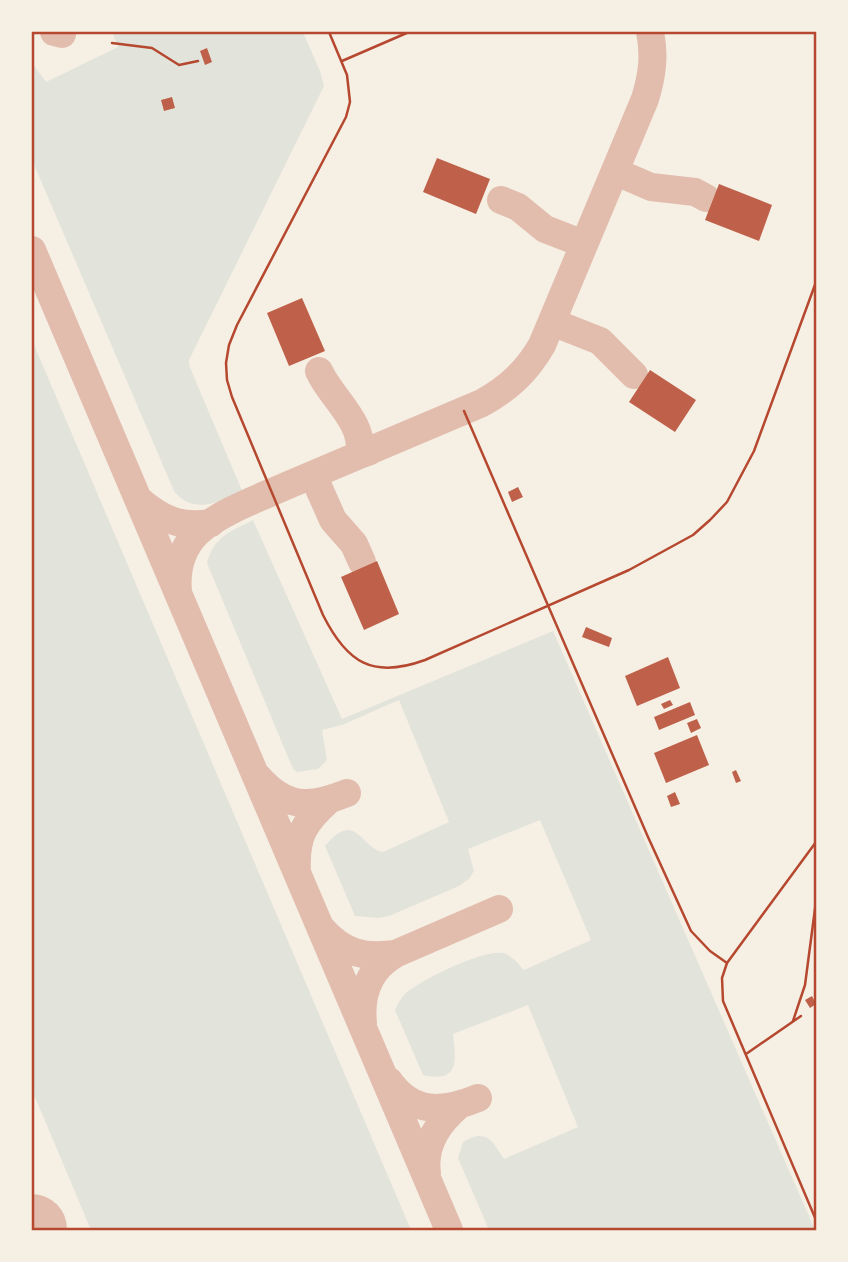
<svg xmlns="http://www.w3.org/2000/svg" width="848" height="1262" viewBox="0 0 848 1262" font-family="'Fira Sans',sans-serif">
<style>
.green{fill:#e2e4dc}
.lines{fill:none;stroke-linecap:round;stroke-linejoin:round}
.taxiway{stroke:#e2bdae;stroke-width:28}
.runway{stroke:#e2bdae;stroke-width:70}
.building{fill:#bf614a}
.service{stroke:#b5482f;stroke-width:2.5}
.neatline{fill:none;stroke:#b5482f;stroke-width:2.5}
</style>
<rect width="100%" height="100%" fill="#f6efe4"/>
<path class="green" d="M112,32H303L320,71L324,86L189,360V365L243,493C219,502 193,515 174,491L32,160V63L46,82L118,47Z
M32,340L411,1230H91L32,1090Z
M253,520L342,719L553,631L815,1230H489L458,1158L463,1142C486,1128 492,1140 504,1159L578,1127L528,1005L453,1034C456,1061 460,1083 423,1075L395,1010C398,1004 401,997 407,992C423,979 483,949 503,953C512,955 518,964 524,970L591,940L540,820L468,849L474,871L469,879L459,886L389,916L378,918L355,916L325,846C356,808 361,849 383,852L449,822L399,700L342,725L322,730L327,760L318,769L297,772L293,769L207,563C214,536 230,532 253,520Z"/>
<g class="lines">
<path class="taxiway" d="M54,32L62,34
M621,174L651,187L695,192L706,198
M501,200L518,207L545,229L576,241
M32,250L449,1230
M562,326L600,341L634,375
M319,371C331,398 366,423 359,455L370,451L366,448
M317,484L333,520L354,544L362,562
M138,499C161,519 180,528 211,523
M178,592C176,570 181,549 197,533C218,513 259,498 286,486C351,458 417,431 482,403C509,388 527,371 542,345L645,99C652,76 655,56 650,32
M258,777C286,809 310,808 347,793
M297,871C295,837 304,822 329,800
M322,929C343,953 364,958 395,954
M363,1023C360,994 369,969 395,954L499,909
M389,1081C413,1115 444,1112 478,1098
M427,1173C423,1145 438,1123 458,1106"/>
<path class="runway" d="M32,1229V1230"/>
</g>
<path class="building" d="M207,48L212,62L205,65L200,51Z
M172,97L175,108L164,111L161,100Z
M437,158L490,179L476,214L423,192Z
M719,184L772,205L759,241L705,220Z
M302,298L325,351L289,366L267,313Z
M650,370L696,400L675,432L629,402Z
M518,487L523,497L512,502L508,492Z
M377,561L399,614L364,630L341,577Z
M586,627L612,638L609,647L582,637Z
M668,657L680,688L637,706L625,676Z
M670,700L673,705L664,709L661,704Z
M690,702L695,715L659,730L654,717Z
M697,719L701,728L691,733L687,723Z
M697,735L709,765L666,783L654,753Z
M736,770L741,781L736,783L732,772Z
M675,792L680,804L671,807L667,796Z
M812,996L816,1004L810,1008L805,1000Z"/>
<g class="lines">
<path class="service" d="M329,32L347,75L350,102L346,117L237,325L229,345L226,363L227,380L232,397L323,615C347,663 373,679 425,660L629,570L693,535L710,520L727,502L754,451L816,282
M112,43L152,48L179,65L198,61
M342,61L409,32
M464,411L648,837L691,931L710,951L727,963
M816,842L727,963L722,978L723,1001L816,1220
M793,1021L805,985L816,901
M746,1054L801,1016"/>
</g>
<rect width="848" height="1262" fill="none" stroke="#f6efe4" stroke-width="66"/>
<rect x="33" y="33" width="782" height="1196" class="neatline"/>
</svg>
